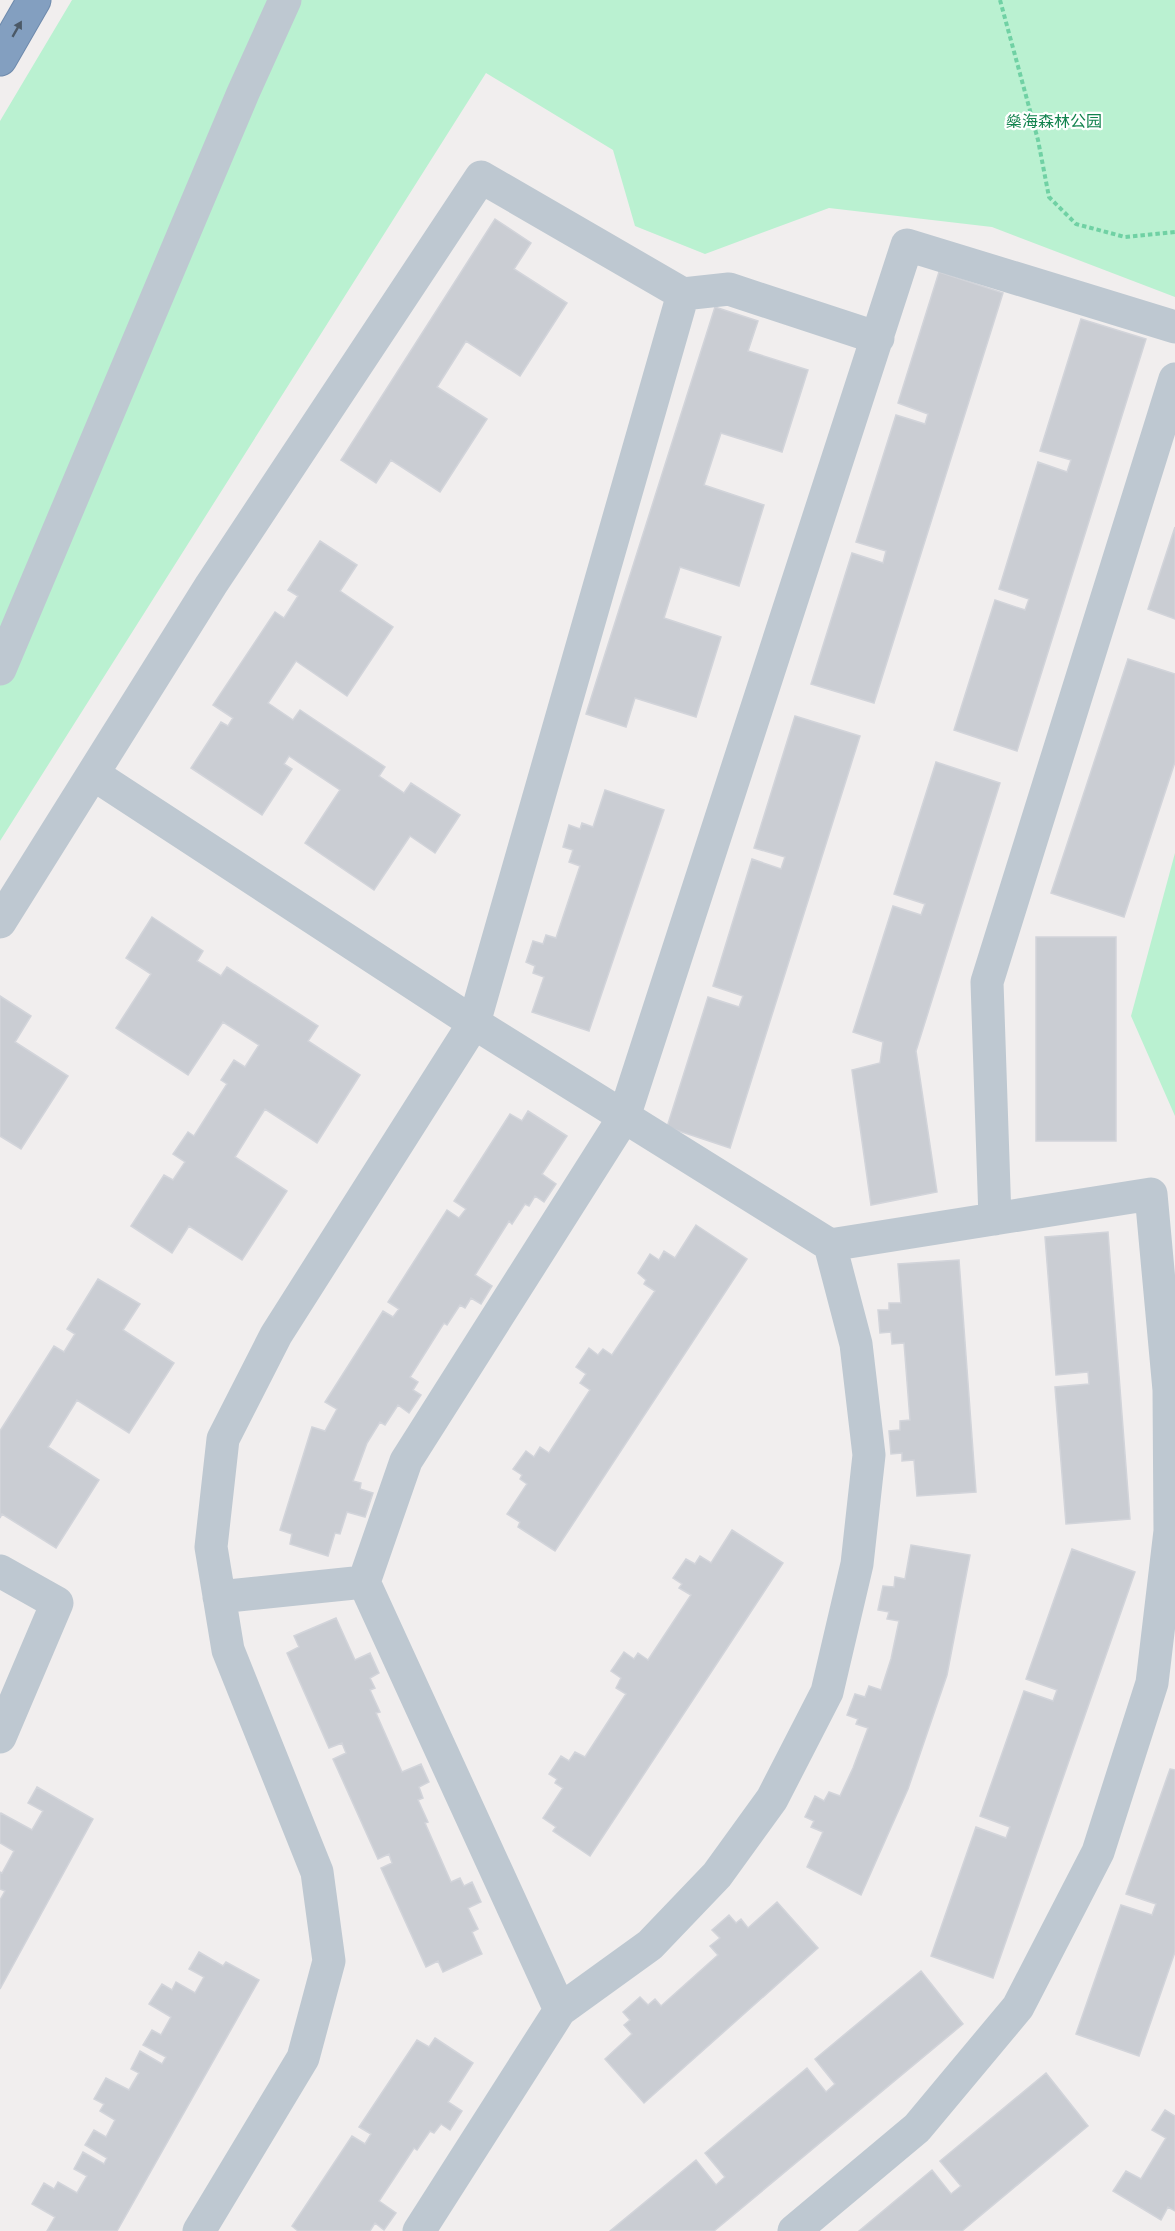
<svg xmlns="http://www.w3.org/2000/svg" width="1175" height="2231" viewBox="0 0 1175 2231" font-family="'IBM Plex Sans','Noto Sans SC',sans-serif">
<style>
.green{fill:#baf1d1}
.building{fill:#cacdd3;stroke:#d2d4da;stroke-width:1.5}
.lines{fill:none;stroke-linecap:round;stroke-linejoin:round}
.highway-casing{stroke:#6e8aac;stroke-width:35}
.path{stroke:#70d1a4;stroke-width:4;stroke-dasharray:4.5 3;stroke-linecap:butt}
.minor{stroke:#bec8d1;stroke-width:33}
.highway{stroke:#839fc0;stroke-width:33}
.oneway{fill:#4b5967}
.labels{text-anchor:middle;stroke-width:4.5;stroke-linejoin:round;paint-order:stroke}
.park-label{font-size:16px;fill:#12834e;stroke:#fff}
</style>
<rect width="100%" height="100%" fill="#f1eeee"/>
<path class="green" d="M72,0H1175V297L992,227L829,208L705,254L635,226L613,150L486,73L0,841V121Z
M1175,853V1116L1131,1016Z"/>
<path class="building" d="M495,219L531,243L514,269L567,303L520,376L466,341L437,387L487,419L440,492L391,460L376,483L341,460Z
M939,272L1003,293L874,703L811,684L852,553L883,563L886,551L856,542L896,415L925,424L928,414L898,403Z
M715,307L758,321L748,351L808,370L782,452L721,433L704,485L764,505L739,586L680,567L664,618L721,637L696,717L635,698L626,727L586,714Z
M1081,319L1146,339L1017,751L954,730L995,600L1025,610L1029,599L999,589L1038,462L1067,472L1071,460L1040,451Z
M1175,527V619L1148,609Z
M320,541L357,565L340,591L393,627L347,696L296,661L268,703L293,720L300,710L385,767L379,776L404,793L411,783L460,815L435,853L410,836L374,890L305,843L340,790L289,756L284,764L292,769L262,815L191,768L221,722L228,726L233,718L213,705L275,612L284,618L298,596L288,590Z
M1128,659L1175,674V762L1124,917L1051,893Z
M795,716L860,736L730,1148L667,1127L708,997L739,1007L743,996L713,986L752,859L781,869L785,857L754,848Z
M936,762L1000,783L916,1051L937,1192L871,1205L852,1070L880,1063L883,1042L853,1032L893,906L921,915L925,904L894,894Z
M605,790L664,810L589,1031L532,1012L544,977L533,973L535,966L526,962L533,941L543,944L546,935L556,938L580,866L569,862L573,850L563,847L569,825L580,829L582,823L593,827Z
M152,917L203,951L197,961L221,976L227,967L318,1026L308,1041L360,1075L317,1143L265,1109L235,1157L287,1191L242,1260L189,1226L172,1253L131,1226L164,1175L173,1180L185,1162L173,1154L188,1132L194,1136L227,1084L221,1080L234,1060L245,1067L259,1045L223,1022L188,1075L116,1028L151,974L126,958Z
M1036,937H1116V1141H1036Z
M0,996L31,1016L15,1042L68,1076L21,1149L0,1136Z
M528,1111L567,1136L542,1174L556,1184L544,1202L535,1196L529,1206L525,1204L512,1224L509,1221L475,1275L492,1286L481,1304L471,1298L465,1308L460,1305L447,1325L444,1323L410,1377L418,1382L413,1390L421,1395L409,1413L398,1405L385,1425L380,1422L367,1443L353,1481L361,1483L360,1489L373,1493L365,1517L347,1512L340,1534L335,1533L328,1556L290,1544L292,1534L280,1530L312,1427L325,1431L337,1409L325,1402L383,1311L393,1317L399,1309L388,1302L447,1210L459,1218L466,1209L454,1201L510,1114L522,1121Z
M696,1225L747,1259L555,1551L518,1527L520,1522L507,1514L527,1484L520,1479L522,1475L513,1469L526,1451L534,1457L540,1447L549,1453L590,1390L580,1383L586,1374L576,1367L589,1348L598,1355L603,1349L612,1355L655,1291L644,1284L646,1280L638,1273L650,1254L659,1260L664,1251L675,1258Z
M1108,1232L1130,1519L1066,1524L1055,1387L1089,1384L1088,1372L1056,1375L1045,1237Z
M959,1260L976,1492L917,1496L914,1460L902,1461V1453L891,1454L889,1431L900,1430V1421L910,1420L904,1343L892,1344L891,1332L880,1333L878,1310H889V1303H901L898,1264Z
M98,1279L140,1304L123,1330L174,1363L129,1433L77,1400L48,1447L99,1480L56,1548L2,1514L0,1518V1431L54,1346L64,1352L75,1334L67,1329Z
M732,1530L783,1563L590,1856L553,1831L556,1827L543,1818L563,1788L555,1783L557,1779L549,1774L561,1756L569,1761L575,1752L585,1757L626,1694L616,1688L621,1678L611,1671L624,1652L634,1659L638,1653L648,1660L691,1595L679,1588L682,1584L673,1578L686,1559L695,1564L700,1556L711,1563Z
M911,1545L970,1555L947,1675L908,1789L861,1895L807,1867L823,1832L811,1827L814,1821L805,1817L815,1796L824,1801L829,1792L840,1796L853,1768L868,1728L856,1724L858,1719L847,1715L855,1694L865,1697L869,1686L881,1690L891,1659L899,1621L887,1619L889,1612L878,1610L883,1586L894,1587L895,1577L905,1579Z
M1072,1549L1135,1572L993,1978L931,1956L976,1827L1006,1838L1010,1827L980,1816L1024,1691L1053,1701L1057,1690L1026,1679Z
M336,1618L355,1660L370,1653L379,1673L370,1678L375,1688L370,1690L380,1712L376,1713L402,1772L421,1764L429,1782L419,1787L423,1798L418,1800L428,1822L425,1823L451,1882L460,1878L464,1886L472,1882L481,1902L468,1908L478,1929L472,1932L482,1954L443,1972L438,1961L426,1967L381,1868L392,1863L389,1854L378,1859L333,1759L346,1753L342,1743L329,1748L287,1653L299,1647L294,1636Z
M1170,1769L1175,1770V1952L1139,2056L1076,2034L1121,1905L1152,1915L1156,1904L1126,1894Z
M37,1787L93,1819L0,1989V1900L5,1891L0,1889V1872L2,1873L14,1851L0,1843V1815L1,1813L32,1830L43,1811L28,1803Z
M777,1902L818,1948L644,2103L605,2059L632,2034L624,2025L630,2020L623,2012L640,1997L648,2005L655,1999L661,2006L718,1955L710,1946L720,1938L712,1930L729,1915L736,1923L741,1919L748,1928Z
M199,1952L223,1966L226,1962L259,1980L117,2231H47L55,2217L32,2204L44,2183L54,2189L58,2182L77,2193L87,2176L74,2169L83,2152L104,2164L107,2158L85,2145L94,2130L106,2137L115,2120L100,2111L104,2104L94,2099L106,2078L129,2090L139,2073L131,2069L140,2051L162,2064L166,2057L143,2045L152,2030L161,2035L171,2017L149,2004L162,1984L172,1990L176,1982L195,1993L204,1977L189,1969Z
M921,1971L963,2024L714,2231H610L696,2160L716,2185L725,2177L705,2153L807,2068L826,2092L835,2084L815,2059Z
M435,2038L473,2063L448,2102L462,2111L450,2130L441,2124L434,2133L430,2131L417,2150L414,2148L379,2201L396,2213L384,2230L375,2223L370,2231H298L292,2226L352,2136L365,2144L371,2134L359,2127L417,2040L429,2047Z
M1046,2073L1088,2126L962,2231H859L932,2170L951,2194L961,2186L940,2161Z
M1165,2110L1175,2116V2211L1168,2207L1161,2220L1113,2191L1126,2171L1141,2179L1166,2138L1152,2130Z"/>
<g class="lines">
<g class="highway-casing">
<path id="highway" d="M0,59L34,0"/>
</g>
<path class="path" d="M1000,0L1038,140L1049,197L1076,224L1125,237L1175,232"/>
<path class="minor" d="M683,294L729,289L878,338
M0,669L243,93L285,0
M93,774L474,1023L830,1245L1151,1194L1169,1390L1170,1531L1152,1683L1098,1852L1018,2007L917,2128L794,2231
M0,922L211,585L481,177L683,294L474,1023L276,1335L223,1439L211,1547L228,1650L317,1872L329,1961L303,2058L199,2231
M995,1219L987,982L1175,379
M0,1571L57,1603L0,1737
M364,1582L560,2010L419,2231
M219,1597L364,1582L406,1461L624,1117L907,245L1175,327
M560,2010L650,1945L717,1875L772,1799L827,1692L857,1564L869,1455L856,1344L830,1245"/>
<use href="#highway" class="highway"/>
</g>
<defs><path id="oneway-solid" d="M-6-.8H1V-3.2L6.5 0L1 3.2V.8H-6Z" transform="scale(1.5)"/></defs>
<use class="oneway" href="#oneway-solid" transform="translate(17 29) rotate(-60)"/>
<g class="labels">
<g class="park-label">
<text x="1054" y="127">燊海森林公园</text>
</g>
</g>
</svg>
